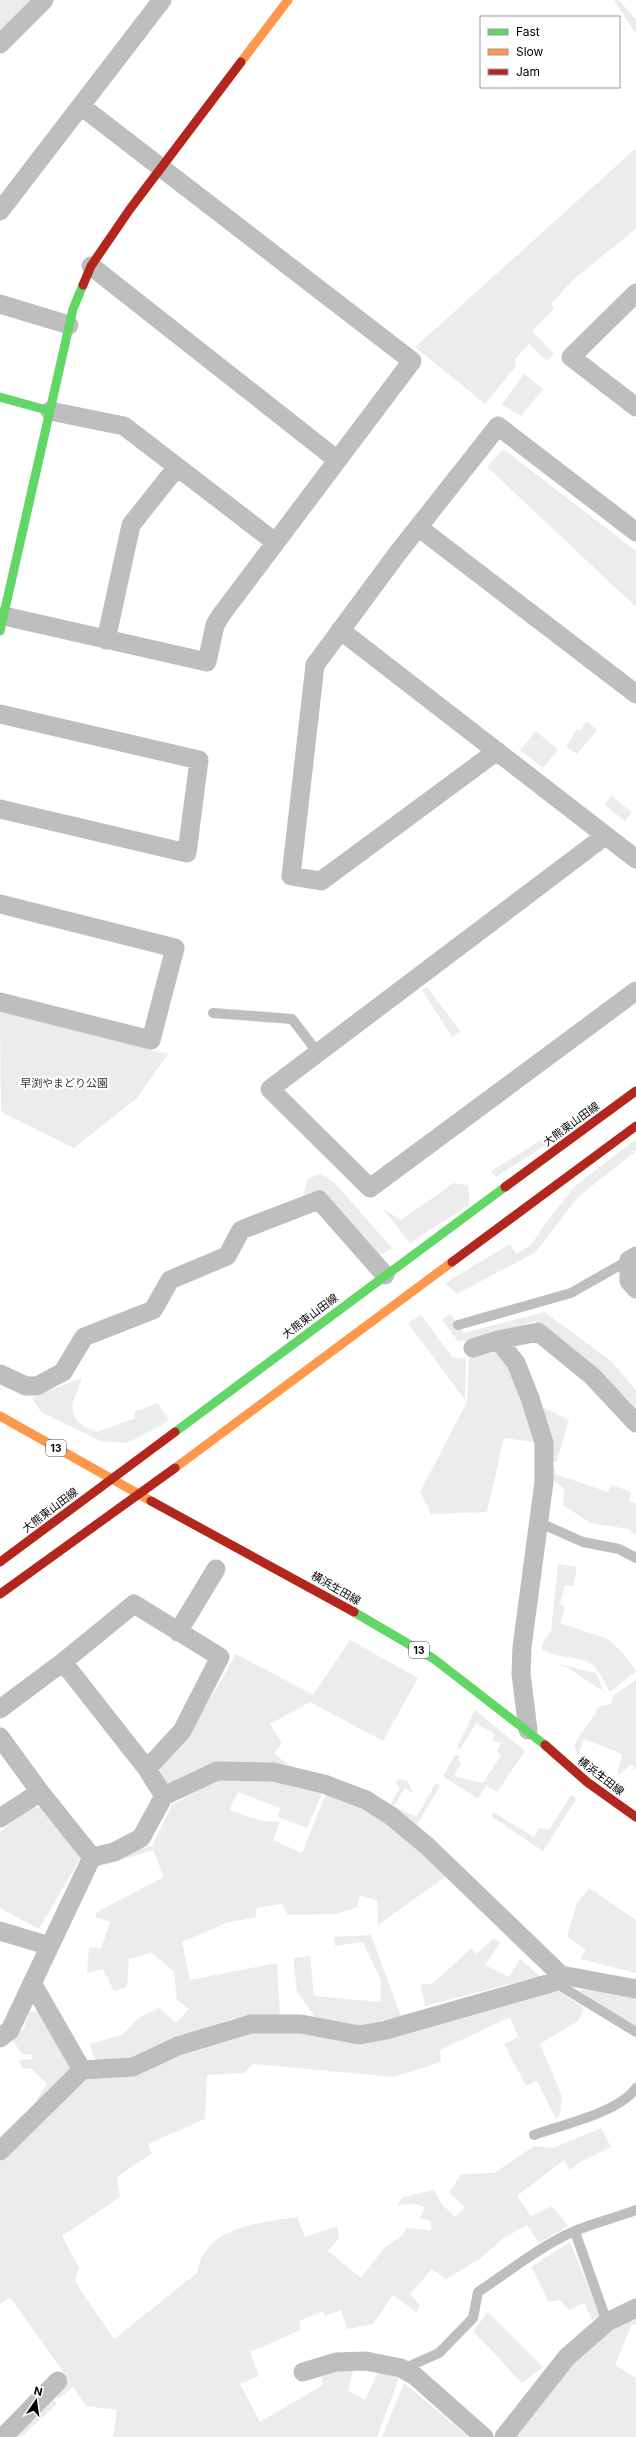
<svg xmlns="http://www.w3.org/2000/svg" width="636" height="2437" viewBox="0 0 636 2437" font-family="Inter,'Noto Sans JP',sans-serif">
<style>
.green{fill:#ececec}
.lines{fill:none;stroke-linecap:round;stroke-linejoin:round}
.lane{stroke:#bebebe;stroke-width:10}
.street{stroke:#bebebe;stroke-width:19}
.fast{stroke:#63d668;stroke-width:9}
.slow{stroke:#ff974d;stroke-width:9}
.jam{stroke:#b3261e;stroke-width:9}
.labels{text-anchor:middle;stroke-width:4;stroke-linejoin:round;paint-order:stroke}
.shield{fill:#fff;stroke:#4c4c4c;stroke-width:1}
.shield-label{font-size:10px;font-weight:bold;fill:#000}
.park-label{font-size:11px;fill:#333;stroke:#fff}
.street-label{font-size:11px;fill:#000;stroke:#fff}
</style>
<rect width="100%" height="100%" fill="#fff"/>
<path class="green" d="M0,0H32L0,32Z
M614,0H619L636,20V34Z
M636,148V229L575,278L551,304L554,309L532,331L554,354L547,361L529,344L515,359L516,366L485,404L415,347Z
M524,374L543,389L521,416L502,404Z
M503,449L636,551V607L487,467Z
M586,721L597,730L577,754L566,747L577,729L581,730Z
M536,731L558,750L543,768L520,750Z
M611,796L632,812L625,821L604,805Z
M427,987L461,1032L452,1037L422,990Z
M0,1011L168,1054L137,1098L74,1148L1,1112Z
M595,1101L603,1108L496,1177L491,1171L543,1139Z
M636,1139V1151L578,1197L536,1252L457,1294L445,1283L510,1244L516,1254L531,1245L545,1224L574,1187Z
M320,1174L334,1182L392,1248L381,1255L325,1194L314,1197L303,1194L308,1179Z
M454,1183L468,1185L470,1204L410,1243L383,1209L401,1220Z
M544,1312L611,1361L636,1390V1409L627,1398L535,1321L472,1340L458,1341L442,1320L450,1313L464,1333Z
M421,1315L453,1358H466L465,1400L408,1323Z
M497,1349C518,1377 528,1408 533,1442L504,1438L487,1512L431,1514L420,1492L467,1402L469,1358Z
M81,1378C81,1385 76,1392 74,1399C68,1418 82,1427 97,1432L135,1418L134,1412L158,1403L169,1421L127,1443L101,1441L41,1412L32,1398Z
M544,1408L569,1420L557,1461L549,1463Z
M549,1468L555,1469V1474L608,1492L612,1485L631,1492L629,1500L636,1504V1535L628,1529L590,1523L563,1505L564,1488L547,1476Z
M558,1564L577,1567L573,1586L565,1585L560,1604L565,1607L560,1623L608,1639L622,1652L636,1671L610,1692C605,1684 600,1671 593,1665C578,1654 557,1660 542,1649L543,1642L551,1631Z
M350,1640L418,1678L383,1741L310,1702L270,1724L282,1743L274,1754L295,1769L169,1788L160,1770L186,1741L236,1654L313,1695Z
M553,1663L596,1673L604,1692L568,1668Z
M636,1680V1769L631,1765L617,1776L622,1754L584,1739L578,1756L574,1745L600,1706L611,1704L613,1696Z
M475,1710L525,1751L497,1792L486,1785L478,1799L443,1776L455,1755L460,1756L458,1759L461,1763L454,1776L483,1783L501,1755L497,1751L501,1743L492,1740L495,1734L476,1723L460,1749L457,1747Z
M272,1777L324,1789L307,1828L278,1817L280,1808L238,1792L229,1810L262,1821L280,1822L273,1840L302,1853L328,1789L391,1821L445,1877L378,1925L377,1900L360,1896L357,1907L337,1914L288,1915L282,1904L257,1908L256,1917L226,1923L182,1942L190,1980L277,1963L280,2017L234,2018L132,2058L96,2061L89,2044L122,2035L137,2019L159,2008L176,2023L189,2009L177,2000L174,1972L152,1953L129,1959L127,1987L114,1991L103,1969L87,1973L89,1947L101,1949L110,1922L95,1917L97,1912L164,1877L153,1850L95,1868V1862L152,1846L172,1805L221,1778Z
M399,1779L408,1781L413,1794L405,1788L394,1806L416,1817L436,1783L440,1786L417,1825L389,1807L400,1788L396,1784Z
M571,1795L577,1798L543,1851L491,1816L493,1812L534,1837L539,1828L549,1830Z
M33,1806L45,1809L81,1857L39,1929L0,1908V1832Z
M589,1888L636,1920V1973L580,1959L586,1950L567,1936L577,1903Z
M371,1935L401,2016L357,2026L316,2019L297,1991L293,1958L310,1956L314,1996L380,2002L381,1981L363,1942L335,1946L334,1937Z
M494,1938L500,1943L485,1965L509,1977L520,1959L540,1976L425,2006L421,1985L433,1983L472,1948L477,1954Z
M597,1986L636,1995V2027L578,1991Z
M542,1989L558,1991L584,2008L578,2021L540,2044L562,2096L560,2115L556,2119L537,2081L526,2086L504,2044L518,2037L510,2017L440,2050L441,2062L394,2077L253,2064L243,2073L207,2075L205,2119L148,2144L152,2153L117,2177L120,2197L62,2236L79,2268L75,2282L114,2339L197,2273C204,2226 259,2223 297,2217L305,2237L337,2226L339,2238L328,2251L361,2278L384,2248L400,2237L407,2228L431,2230V2221L420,2218L425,2207L414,2204L398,2205L403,2197L434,2190L441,2203L455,2217L465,2207L449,2193L461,2174L494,2173L534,2146L553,2148L601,2128L611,2147L578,2163L570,2170L564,2160L517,2196L531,2216L552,2206L568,2226L539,2243L527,2225L502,2239L481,2258L446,2279L432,2269L410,2294L420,2305L416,2312L393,2295L373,2324L347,2329L341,2310L325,2316L323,2311L299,2321L301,2330L250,2352L259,2376L240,2384L260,2422L323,2385L320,2371H353L348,2391L365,2400L378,2372L399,2378L377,2437H113L117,2410L86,2406L73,2387L58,2399L53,2394L69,2380L10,2297L0,2304V2162L79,2081L139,2070L251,2029L302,2028L361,2041Z
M40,2011L78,2069L42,2103L37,2099L47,2084L32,2069L22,2068L19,2060L32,2059L33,2055L22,2054L12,2040L24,2028L29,2012Z
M570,2242L600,2315L592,2320L584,2303L569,2310L560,2300L549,2302L531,2267Z
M488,2312L543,2367L522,2383L473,2331Z
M636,2314V2325L632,2324L615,2365L636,2378V2437H512L572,2361L612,2326Z
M404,2383L469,2437H382Z
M52,2397L57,2404L21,2437H9Z"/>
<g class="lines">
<path class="lane" d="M213,1013L292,1019L318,1053
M458,1325L571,1293L629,1260
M540,1523L583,1542L619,1549L636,1558
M554,1982L636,2032
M534,2135C561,2125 620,2112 636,2088
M575,2232L607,2322
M403,2369L439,2353L473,2318L478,2292C507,2273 535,2250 566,2235C588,2224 613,2219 636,2210"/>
<path class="street" d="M0,44L44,0
M0,211L162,0
M91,266L336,459
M636,293L571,357L636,407
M0,304L69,325
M50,411L124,426L275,542
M418,527L636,694
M4,616L207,662L215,625L221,615L412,361L81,106
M340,630L636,859
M106,640L131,525L177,467
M0,714L199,760L187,853L0,809
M497,751L321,881L291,876L315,665L397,554L498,426L636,532
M605,836L270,1089L370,1188L636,991
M0,904L175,948L151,1040L0,1002
M636,1256L629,1260V1281L636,1289
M498,1340L516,1363L530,1398L544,1443V1482L522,1647L521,1674L528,1730
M473,1348L498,1340L538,1332L592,1376L636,1423
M0,1374L26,1386H37L63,1372L84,1337L153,1310L170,1280L227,1256L241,1230L319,1200L385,1275
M178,1632L216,1569
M63,1662L147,1769L164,1796
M0,1709L63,1662L134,1604L220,1657L182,1731L147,1769
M0,1737L40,1792L92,1857
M0,1818L40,1792
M92,1857L114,1852L141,1838L164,1796L217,1771L273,1772L324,1784L366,1800L391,1816L426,1845L561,1975L636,1989
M0,1931L50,1946
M32,1983L82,2070
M0,2038L10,2030L92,1857
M0,2151L82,2070L133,2067L178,2046L251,2024H301L359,2035L386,2030L554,1982L561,1975
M303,2372L336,2362L366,2361L401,2368L415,2376L484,2437
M3,2437L58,2381
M504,2437L567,2357L607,2322L636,2308"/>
<path class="fast" d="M0,397L50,411
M0,631L73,309L83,285
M175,1432L505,1187
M354,1612L434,1659L545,1745"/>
<path class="slow" d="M241,62L288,0
M0,1416L151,1501
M175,1468L452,1262"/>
<path class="jam" d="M83,285L91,266L130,209L241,62
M505,1187L636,1091
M452,1262L636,1126
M151,1501L354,1612
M0,1562L175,1432
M0,1594L175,1468
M545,1745L587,1782L636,1817"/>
</g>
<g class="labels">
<g class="shield">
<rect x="46" y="1440" width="20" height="16" rx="3"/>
<rect x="409" y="1642" width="20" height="16" rx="3"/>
</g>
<g class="shield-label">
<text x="56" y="1452">13</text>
<text x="419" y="1654">13</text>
</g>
<g class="park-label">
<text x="64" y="1087">早渕やまどり公園</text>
</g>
<g class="street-label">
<text transform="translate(571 1124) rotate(-36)" y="4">大熊東山田線</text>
<text transform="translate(310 1316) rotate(-37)" y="4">大熊東山田線</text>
<text transform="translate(50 1510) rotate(-37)" y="4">大熊東山田線</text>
<text transform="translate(336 1588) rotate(30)" y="4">横浜生田線</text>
<text transform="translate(601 1776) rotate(38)" y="4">横浜生田線</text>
</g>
</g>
<rect x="480" y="16" width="140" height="72" fill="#ffffff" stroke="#999999"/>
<rect x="488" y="29" width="20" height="6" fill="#63d668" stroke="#999999"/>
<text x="516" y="36" font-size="12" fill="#000000">Fast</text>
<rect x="488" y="49" width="20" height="6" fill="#ff974d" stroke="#999999"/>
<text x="516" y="56" font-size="12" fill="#000000">Slow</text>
<rect x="488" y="69" width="20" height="6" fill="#b3261e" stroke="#999999"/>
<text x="516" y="76" font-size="12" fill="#000000">Jam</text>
<g transform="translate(36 2401) rotate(13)" stroke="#ffffff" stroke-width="3" paint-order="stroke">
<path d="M0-3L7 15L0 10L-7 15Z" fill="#000000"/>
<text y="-6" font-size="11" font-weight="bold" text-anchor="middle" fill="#000000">N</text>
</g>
</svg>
